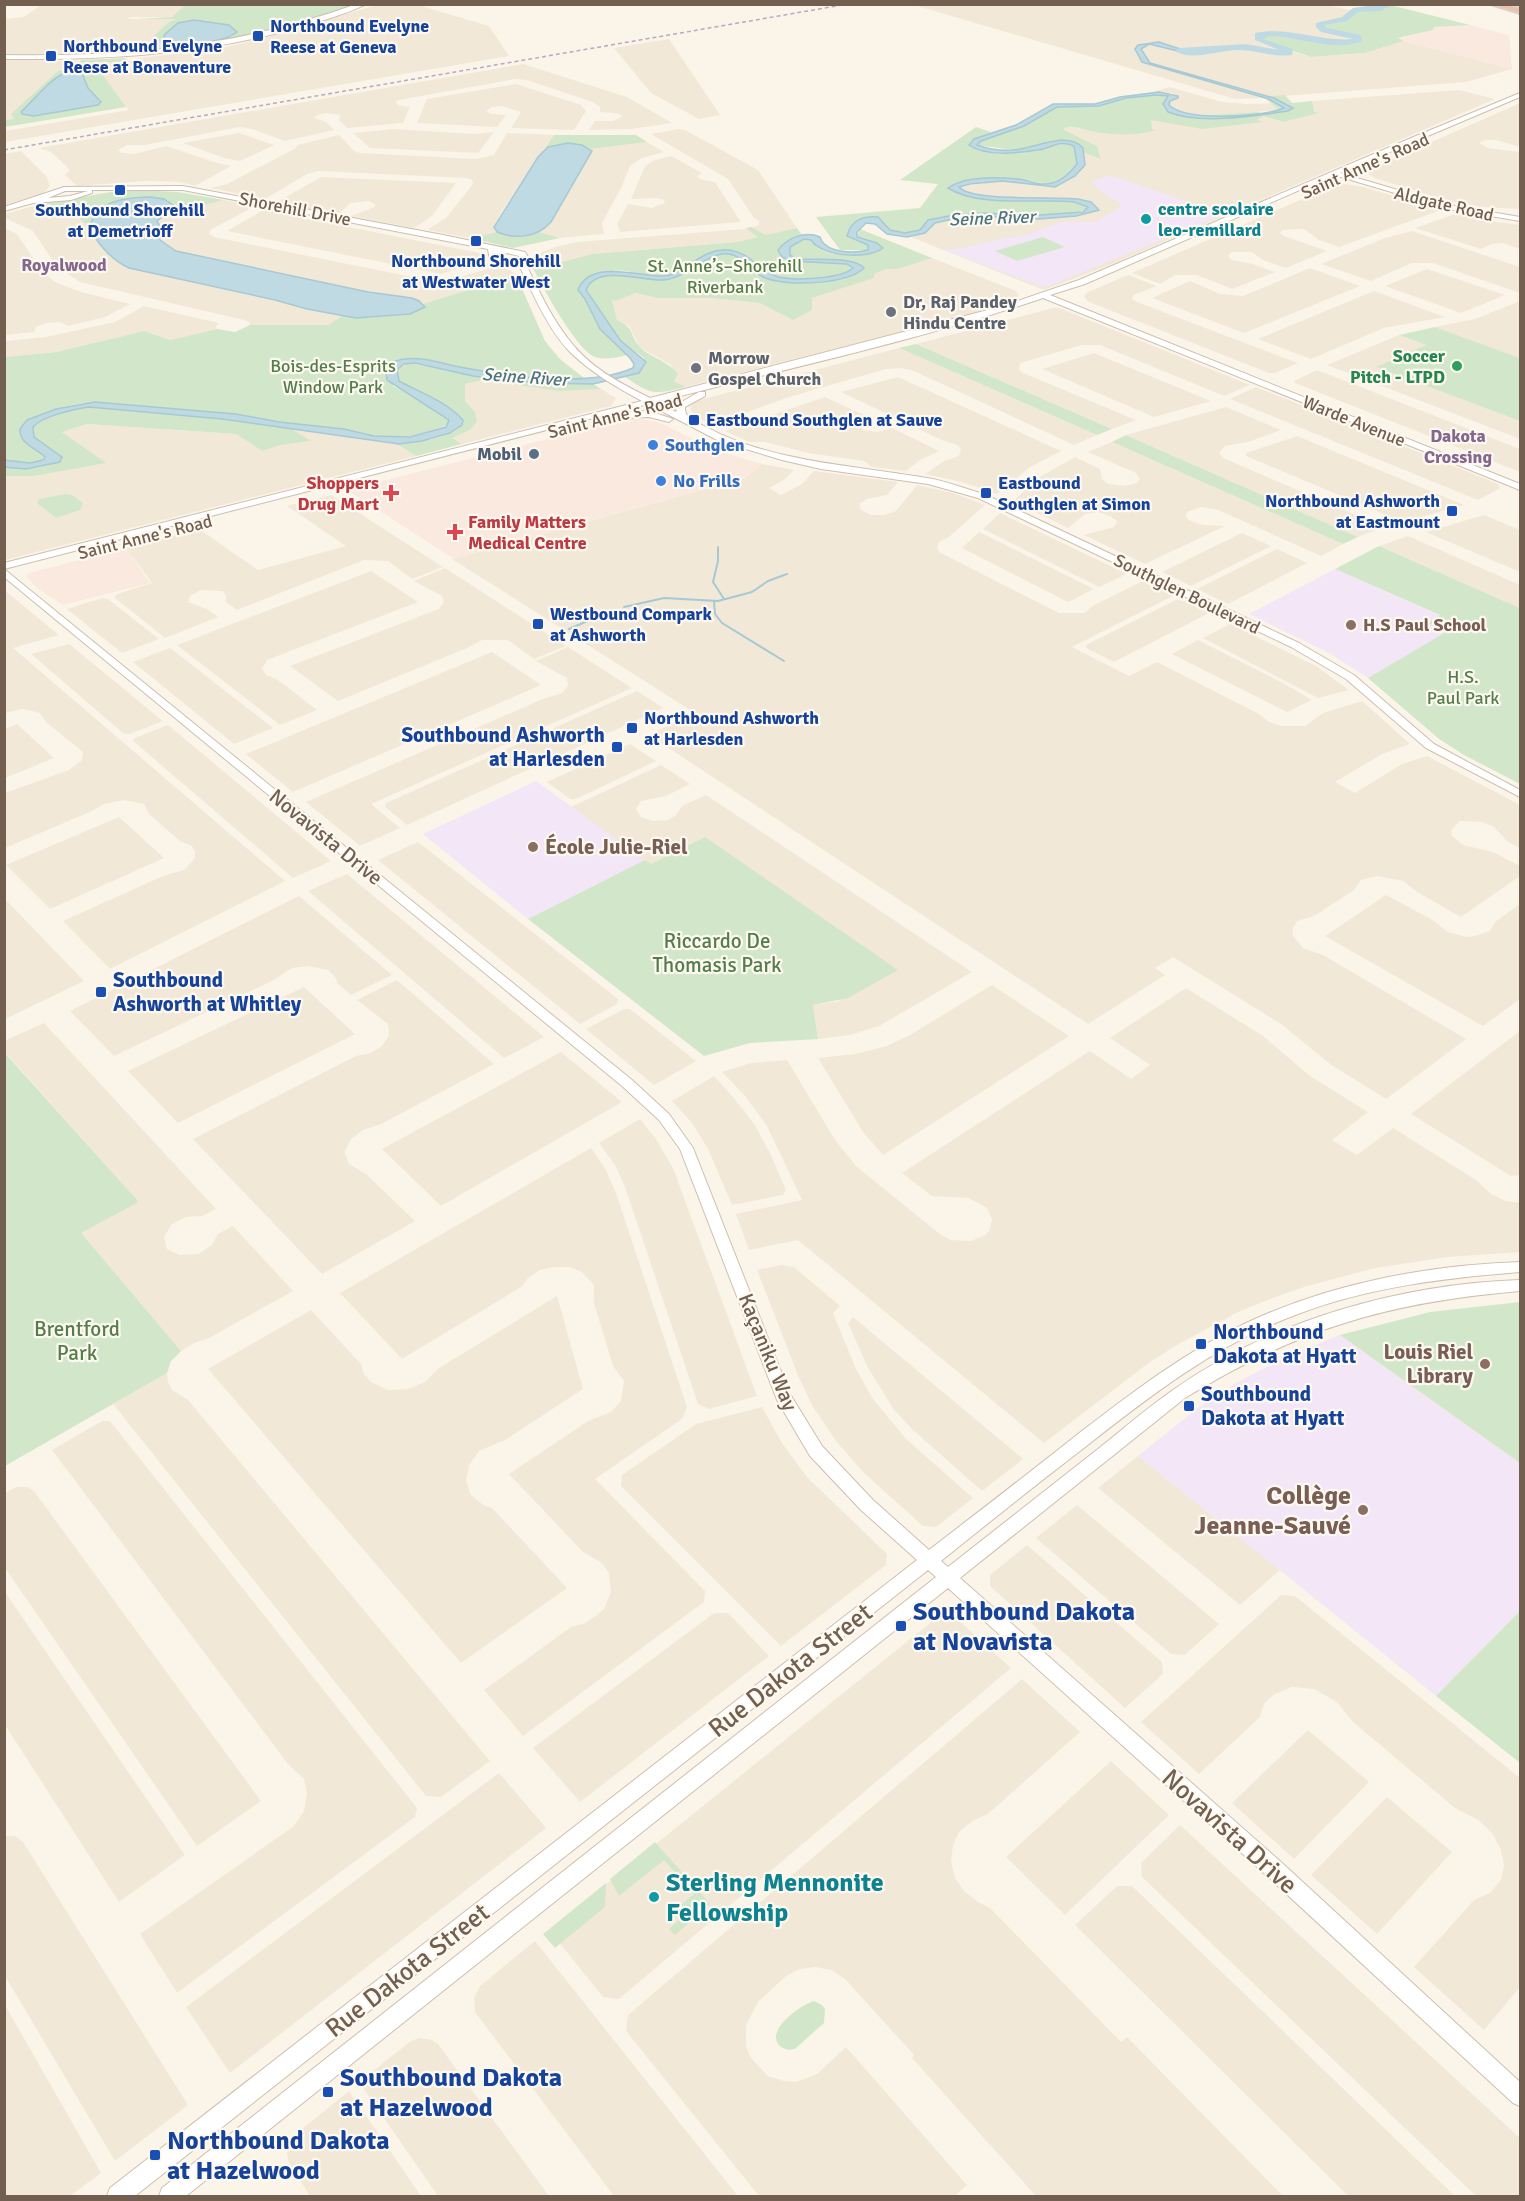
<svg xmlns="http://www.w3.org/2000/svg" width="1525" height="2201" viewBox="0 0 1525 2201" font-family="Signika,sans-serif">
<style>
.residential{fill:#f2e8d8}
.commercial{fill:#fae9de}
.education{fill:#f2e6f7}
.green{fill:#d2e7c9}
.water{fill:#bfdae3;stroke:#a7c9d3;stroke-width:1.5}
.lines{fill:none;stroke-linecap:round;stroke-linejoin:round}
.stream{stroke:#a7c9d3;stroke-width:2}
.river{fill:#bfdae3;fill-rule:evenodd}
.secondary-casing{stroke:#cebfae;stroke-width:2}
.highway-casing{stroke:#d8d2ce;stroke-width:4}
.secondary{fill:#fff;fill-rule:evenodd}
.highway{fill:#eec0a7;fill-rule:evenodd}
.rail{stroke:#b9a8c4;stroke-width:1.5;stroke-dasharray:4 3;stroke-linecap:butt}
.transit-dot{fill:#1a4fb4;stroke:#fdf9f0;stroke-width:2}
.culture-dot{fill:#0f9aa8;stroke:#fdf9f0;stroke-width:2}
.worship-dot{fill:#6b7280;stroke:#fdf9f0;stroke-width:2}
.leisure-dot{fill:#2e9e5b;stroke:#fdf9f0;stroke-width:2}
.shop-dot{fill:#3f7fe0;stroke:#fdf9f0;stroke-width:2}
.service-dot{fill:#5c6f8a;stroke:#fdf9f0;stroke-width:2}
.health-dot{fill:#e0444e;stroke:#fdf9f0;stroke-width:2}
.education-dot{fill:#8d6e63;stroke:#fdf9f0;stroke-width:2}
.labels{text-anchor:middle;stroke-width:4.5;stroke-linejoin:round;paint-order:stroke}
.far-transit-label{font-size:18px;font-weight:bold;fill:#164399;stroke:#fdf9f0;text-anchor:start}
.far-street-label{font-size:18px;fill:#735f4f;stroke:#fdf9f0}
.far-culture-label{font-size:18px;font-weight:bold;fill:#0d838f;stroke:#fdf9f0;text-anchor:start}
.far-water-label{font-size:18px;font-style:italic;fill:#4b7584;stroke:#fdf9f0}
.far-neighbourhood-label{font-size:18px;font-weight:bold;fill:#85678e;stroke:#fdf9f0}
.far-park-label{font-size:18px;fill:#557d4b;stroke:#fdf9f0}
.far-worship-label{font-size:18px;font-weight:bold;fill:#5b616d;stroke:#fdf9f0;text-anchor:start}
.far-leisure-label{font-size:18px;font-weight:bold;fill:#27864d;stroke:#fdf9f0;text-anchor:end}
.far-shop-label{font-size:18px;font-weight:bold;fill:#366cbe;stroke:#fdf9f0;text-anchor:start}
.far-service-label{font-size:18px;font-weight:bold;fill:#4e5e75;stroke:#fdf9f0;text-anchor:end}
.far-health-label{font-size:18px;font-weight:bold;fill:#be3a42;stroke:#fdf9f0;text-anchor:end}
.far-education-label{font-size:18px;font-weight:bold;fill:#785e54;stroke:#fdf9f0;text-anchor:start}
.transit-label{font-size:21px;font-weight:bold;fill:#164399;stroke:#fdf9f0;text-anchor:start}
.street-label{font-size:21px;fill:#735f4f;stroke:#fdf9f0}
.education-label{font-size:21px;font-weight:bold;fill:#785e54;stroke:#fdf9f0;text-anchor:start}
.park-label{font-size:21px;fill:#557d4b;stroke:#fdf9f0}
.near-education-label{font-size:26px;font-weight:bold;fill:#785e54;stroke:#fdf9f0;text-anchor:end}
.near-transit-label{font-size:26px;font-weight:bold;fill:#164399;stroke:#fdf9f0;text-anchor:start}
.near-street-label{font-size:26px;fill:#735f4f;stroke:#fdf9f0}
.near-culture-label{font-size:26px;font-weight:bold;fill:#0d838f;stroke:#fdf9f0;text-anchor:start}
</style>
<rect width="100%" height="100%" fill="#fbf5e9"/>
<path class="residential" d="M41,5H185L172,17H130L127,19H180L165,45L172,46L175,50L68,56L5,54L4,37L7,34L5,32V19L24,17Z
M377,5H418L489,26L509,56L5,142V131L129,110L117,98L93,62L133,61V59L222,48L265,38Z
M914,5H1327L1354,11L1345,18L1322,22V29L1354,36L1359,39L1337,42L1275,31L1265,43L1311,57L1365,53L1404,41L1512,69L1466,82L1271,97L1150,63L1141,49L1145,45L1151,44L1182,52L1206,50L1202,48L1183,50L1152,42L1143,43L1136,51L1142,62L1150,65L1266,98L1235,99Z
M669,39L720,115L699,119L651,93L614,48Z
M5,59L58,61H80L74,68L66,69L11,114L15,119L5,122Z
M523,64L627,97L672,123L631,129L589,130L595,121H613L623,116L615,113L600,112V107L593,102L527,80L515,79L399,100L396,102L397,105L410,107L403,123L347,128L339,120L340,115L326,113L317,115L314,118L326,122L334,130L285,141L252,129L240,127L145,145H127L118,150L122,153L134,154L166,146L214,162L231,166L195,186L180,182L147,181L77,186L65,175L70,170L51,152L39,148Z
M516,84L581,105L586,111L574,130L511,128L521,112L502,106L492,107L486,111L491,114L506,115L497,127L417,123L427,99Z
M1169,87L1223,102L1248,104L1277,103L1281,109L1225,116L1181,113L1169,105L1171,101L1178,96L1172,93H1150Z
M1459,90L1495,99L1110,265L1044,290L908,236L925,233L931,225L935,223L957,218L977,216L1039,219L1076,216L1099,210L1091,202L1078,199L985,197L969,194L959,187L1002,181L1046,187L1058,186L1075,176L1085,165L1082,152L1101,158L1097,146L1063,129L1066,127L1074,126L1094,132L1141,115L1247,117L1260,115L1282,122L1318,113L1311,107L1312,101Z
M1520,103V147L1496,140H1484L1479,143L1488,148L1520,152V209L1483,207L1449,201L1377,179L1368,174L1371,169Z
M393,129L474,134L494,132L478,153L370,148L353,133Z
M679,129L685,130L758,170L797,228L737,242L592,254L554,264L535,255L555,247L577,242L746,229L759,225V221L754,218L728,179L651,134Z
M239,133L274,145L240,161L224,158L183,143Z
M507,133L554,135L502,211L494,226L497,232L470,238L427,230L446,218L473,184L472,180L466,178L318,171L307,174L265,199L210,188L227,184L296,148L297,145L339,135L354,151L360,153L476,159L494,155Z
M647,142L664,152L642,158L630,166L622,186L602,223L604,234L560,238L539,232L551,222L577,179L591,149Z
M21,151L46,176L50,186L42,194L5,205V154Z
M671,156L702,173L697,176L699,179L715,182L741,222L620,232L617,224L628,204L652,208L665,203L664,200L657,198L631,199L645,166L655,160Z
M321,177L456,183L432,216L414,228L351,216L375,207V204L369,201L350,203L339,214L277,202Z
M1345,184L1363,187L1441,210L1339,247L1319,240L1304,229L1282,230L1280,233L1284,236L1327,251L1286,268L1263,260L1252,252H1231L1228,256L1232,260L1253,264L1275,272L1232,289L1197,275H1175L1160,284L1132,273L1330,187Z
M224,200L255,206L210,230L209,234L214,237L432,281L449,280L498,266L507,268L516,275L423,304L412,298L368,292L205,258L176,251L162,243L160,236L161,228L157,221L162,216Z
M45,203L83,219L105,251L117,261L129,268L342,316L328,325H250L249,322L244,320L80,282L57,267L33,231L5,218L4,214Z
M267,208L274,209L278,213L485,254L480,260L441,274L227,231Z
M1458,213L1476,219L1520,225V249L1503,243L1492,244L1481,249L1415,228Z
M4,228L17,234L41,270L55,282L81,292L130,304L105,317L68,326L60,322L46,323L36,327L34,332L5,335Z
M1412,231L1520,267V293L1433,263H1412L1371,281L1321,264L1385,238Z
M932,258L1016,291L1019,295L1013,301L958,317L685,387L674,381L671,365L639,347L630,327L617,320L612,300L616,301L636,293L657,298H711L761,303L793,320L811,298L873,278L874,274L887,269H898Z
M1310,268L1360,286L1244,333L1152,298L1190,281L1220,294L1243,296Z
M1427,269L1505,295L1461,313L1385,286Z
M1128,275L1157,286L1133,295L1132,299L1137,302L1298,363L1275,373H1269L1089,302L1084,297L1086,293Z
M1374,291L1445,317L1384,328L1311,359L1258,339Z
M1520,301V358L1435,327L1475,319Z
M144,306L219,323L216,326L217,329L170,340L144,331L56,352L5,357V341L46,337L115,322Z
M1053,308H1059L1250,385L1224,396L1100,345H1082L1020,363L1019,369L1023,373L1136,420L1112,429L916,344Z
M1399,335L1426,345L1377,367L1520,421V439L1327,365Z
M899,348L1097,435L1074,445L914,371L901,368L886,369L789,397L712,425L696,416L690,410L692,404L703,399Z
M1094,353L1211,401L1154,417L1042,369Z
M1317,370L1520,449V472L1295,383L1294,381Z
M898,377L1061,451L1030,467L997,494L962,482L925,474L944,461L959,456L961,449L957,445L944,441L841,392Z
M484,380L601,389L616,398L611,406L462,444L451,438L470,430L477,422L475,412L465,401V384Z
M1256,387L1498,484L1500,488L1478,500L1230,399Z
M825,397L870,418L859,424L863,430L877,432L892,428L939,451L920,460L906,471L872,467L864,461L808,453L765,442H749L725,431Z
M1226,407L1281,430L1248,442L1225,446L1219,453L1223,458L1384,527L1358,537L1126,435Z
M87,424L236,434L262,451L281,445L310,441L290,428L395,443L416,456L5,560V476H35L105,463L62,432Z
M1297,436L1464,505L1403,522L1246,456V453Z
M1112,442L1343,544L1321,556L1218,510L1201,507L1187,512L1186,516L1189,520L1202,525L1225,526L1145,564L1084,535L1114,527L1117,521L1110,516L1098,512L1085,514L1068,528L1013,501L1043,475L1075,457L1100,469L1102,479L1108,484L1124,486L1137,483L1140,479L1136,473L1088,452Z
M762,464L794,470L784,480L769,488L781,495L802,484L814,471L898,482L887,495L867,499L859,504L861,510L871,515H885L896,511L917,485L953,493L985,505L949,537L939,542L937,547L939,552L1059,613H1084L1094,605L1143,581L1173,596L1072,647L1129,676L1157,662L1259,714L1269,722L1281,726H1305L1323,713L1362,701L1410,744L1382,754L1335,782L1355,793L1402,764L1427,756L1520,805V848L1508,842L1494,827L1482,822L1460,821L1451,830L1452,836L1463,845L1493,852L1520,866V876L1461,917L1417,892L1403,881L1377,876L1361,880L1354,890L1314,916L1297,921L1292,930L1293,936L1303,948L1323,955L1466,1039L1386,1099L1330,1064L1281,1024L1173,957L1155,968L1165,975L1088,1024L649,735L695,713L452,559L745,478Z
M331,495L443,567L412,579L388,561L364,560L237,610L226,602V595L222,591L201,590L190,596L188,602L207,609L218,617L165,638L114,597L117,594L152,583L126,548L199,529L258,570L346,546L287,506Z
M1000,513L1127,574L1099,587L983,529Z
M1484,515L1520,530V572L1426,532Z
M979,532L1094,589L1068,602L962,548Z
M1242,533L1271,546L1191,586L1162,572Z
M1408,536L1520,585V608L1379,546Z
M1277,549L1307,563L1228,604L1197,589Z
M445,568L566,646L534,659L508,640H482L467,648L338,701L290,666L439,609L444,602L442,596L414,581Z
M371,571L418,602L267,660L262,669L266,675L278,680L317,710L280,725L177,645Z
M4,590L59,635L13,648L285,881L110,969L63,921L163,876L184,870L195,858V852L192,846L180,841L149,814L144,804L124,800L104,804L92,811L5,848V793L69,770L82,760L83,752L46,722L40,713L23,709L5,713Z
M102,598L108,599L159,639L122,653L67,609Z
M1178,599L1209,613L1114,662L1086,648V645Z
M1230,624L1316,666L1349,690L1318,698L1203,638Z
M1198,640L1283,683L1312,700L1287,712L1172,654Z
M69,644L163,721L130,734H124L31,654Z
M568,647L632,688L371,804L400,828L360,846L306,802L543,699L562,693L568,686L567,678L536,661Z
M170,648L273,728L234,744L133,662Z
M492,652L541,685L293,792L246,754Z
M637,691L663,708L407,825L385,807L386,803Z
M17,724L54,758L5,778V729Z
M168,725L331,861L293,878L133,741L135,738Z
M630,744L656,761L576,799H570L547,782Z
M661,765L690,784L666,796L641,801L636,809L641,817L653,821L668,820L676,815L682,806L706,795L972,972L879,1026L850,1035L818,1039L813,1005L840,1001L571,807Z
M119,817L164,858L50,909L6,865Z
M418,842L618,999L617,1004L580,1024L378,860Z
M347,874L544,1037L504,1058L308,891Z
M1386,895L1431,919L1448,932L1466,937L1475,936L1490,931L1495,922L1520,904V999L1483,1026L1325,936Z
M299,896L392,975L351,995L337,983L336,978L328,970L308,966L292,968L274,980L114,1056L70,1011Z
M5,899L84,981L5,1019H4Z
M397,980L494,1064L381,1124L363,1130L351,1139L345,1152L349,1164L366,1174L415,1221L322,1274L193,1139L356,1056L371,1053L382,1046L389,1035L388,1024L357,1000Z
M992,985L1069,1036L883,1155L863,1132L818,1058L855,1054L887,1046L910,1035Z
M304,987L355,1034L178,1123L128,1071Z
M1186,988L1263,1036L1310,1076L1368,1112L1332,1140L1357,1155L1393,1128L1476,1180L1491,1194L1506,1201L1520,1203V1252L1448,1257L1375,1268L1304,1287L1270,1299L1238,1312L1177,1345L1150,1362L1044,1443L798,1240L749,1250L736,1214L802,1200L767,1126L746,1097L722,1072L751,1063L787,1060L835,1140L856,1166L941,1235L951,1240L971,1241L985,1235L989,1231L992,1219L987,1208L969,1198L932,1196L902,1173L1090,1051L1131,1079L1150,1065L1110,1038Z
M624,1009H630L696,1061L654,1085L586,1029Z
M44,1023L216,1209L202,1216L186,1217L172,1224L164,1237L167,1249L180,1255L198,1254L212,1245L218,1234L233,1226L293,1291L209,1338L194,1343L181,1351L80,1233L139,1202L5,1052L4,1041Z
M1520,1031V1175L1511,1176L1411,1114Z
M561,1052L622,1102L441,1206L382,1149Z
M714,1076L733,1097L755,1125L771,1155L786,1190L783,1195L732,1205L708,1149L692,1123L672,1101Z
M640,1119L656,1139L673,1168L757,1396L709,1409L698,1404L625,1187L615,1165L599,1143Z
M591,1148L605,1168L616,1193L687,1407L682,1419L595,1479L705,1591L704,1602L523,1736L484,1690L571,1627L585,1623L597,1615L604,1609L611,1592L609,1573L602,1563L583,1552L509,1474L588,1421L611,1412L621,1401L624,1381L613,1366L594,1303V1285L582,1272L569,1267H554L540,1270L529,1277L521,1287L402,1359L340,1293Z
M781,1265L794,1267L840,1306L833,1313L856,1369L873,1399L906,1439L973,1498L936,1527L923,1526L864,1473L836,1441L813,1407L799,1378L757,1270Z
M557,1296L583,1389L505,1440L479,1451L469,1465L466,1481L471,1495L483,1505L492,1508L567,1588L461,1663L208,1369L311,1310L361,1364L364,1374L371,1382L388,1390L408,1389L425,1382L439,1368Z
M853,1317L1023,1459L982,1491L913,1430L894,1410L867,1366L848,1323Z
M167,1373L168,1382L172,1390L188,1400L490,1761L441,1797L426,1796L113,1404Z
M762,1407L782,1443L807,1477L887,1554L886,1565L781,1646L621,1486L622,1475L696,1424Z
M102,1421H110L417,1808L415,1817L177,1993L140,1934L294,1826L304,1811L307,1794L304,1779L288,1764L52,1450Z
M1138,1456L1280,1570L1240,1605L1098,1488Z
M16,1487H27L34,1491L261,1801L197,1846L5,1568V1493Z
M1077,1505L1219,1624L1185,1655L1171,1654L1036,1538Z
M1027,1545L1162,1662L1163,1674L1125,1708L990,1586V1575Z
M5,1592L185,1855L119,1902L5,1725Z
M1281,1595L1295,1596L1520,1778V1987L1484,2030L1414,1967L1474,1900L1490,1893L1501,1880L1504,1865L1501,1850L1493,1834L1480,1821L1455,1808L1353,1722L1337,1702L1314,1689L1292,1687L1273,1695L1264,1704L1260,1717L1199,1774L1141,1722Z
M714,1613H728L769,1656L580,1802L533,1748Z
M940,1615L954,1616L1011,1668L619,1999L603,1997L549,1930Z
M1022,1679L1080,1732L988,1814L972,1821L959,1832L953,1845L951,1861L955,1878L964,1891L978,1902L990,1908L1121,2042L1127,2037L1283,2196H1036L912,2058L914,2055L845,1979L831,1970L815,1967L800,1969L786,1976L758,2002L746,2025V2047L751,2058L768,2076L784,2081L796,2082L817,2074L846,2047L967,2185L955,2196H759L626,2031L628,2015Z
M1308,1730L1369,1782L1294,1859L1232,1803Z
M1111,1761L1169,1815L1065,1915L1006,1857Z
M499,1773L546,1828L230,2073L186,2007Z
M1387,1797L1452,1852L1377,1934L1311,1875Z
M1180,1825L1520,2138V2196H1476L1142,1877L1141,1863Z
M4,1836H15L23,1842L188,2105L115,2161L5,1976Z
M1117,1886H1132L1455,2196H1348L1075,1925Z
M535,1941L738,2196H614L475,2012L474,1998L480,1986Z
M5,2005L101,2173L70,2196H6L5,2194Z
M419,2038L432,2040L438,2044L549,2196H438L359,2082L411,2041Z
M349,2091L421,2196H310L289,2163L287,2153L289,2144L297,2133Z"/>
<path class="commercial" d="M1470,25L1509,35L1512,69L1397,39L1433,30L1434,27Z
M637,418L661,423L715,450L762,464L746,477L454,559L347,490L622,420Z
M126,548L150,583L63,605L38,589L26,576L29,573Z"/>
<path class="education" d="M1109,175L1225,214L1044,288L942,249H958L1004,238L1023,236L1061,222L1096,221L1118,209L1122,204L1103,193L1092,182Z
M1335,569L1441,616L1428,623L1447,632L1368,678L1329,653L1249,614Z
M536,781L645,860L528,919L423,834Z
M1340,1335L1520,1463V1611L1436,1696L1138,1456L1198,1408L1236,1383L1286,1357Z"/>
<path class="green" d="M185,5H356L300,24L249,38L175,50L172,46L159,42L155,35L169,22L177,19H136L172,17Z
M1390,5L1470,25L1434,27L1433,30L1398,38L1404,41L1365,53L1311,57L1258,39L1265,32L1275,31L1337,42L1356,40L1359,37L1325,30L1320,27V23L1345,18L1357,10L1385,9Z
M126,58L128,61L94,63L126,107L5,127L6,120L14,119L11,114L58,71L74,68L81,60Z
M1156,95L1168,96L1169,112L1198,116L1259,112L1262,115L1290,110L1281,111L1263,97L1285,95L1292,103L1312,101L1314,111L1319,113L1283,122L1263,116L1257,120L1263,122L1202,129L1151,120L1152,129L1156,130C1137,136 1114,135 1095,132C1084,131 1074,123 1063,129L1097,146L1101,159L1082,152L1083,148L1064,140L1015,150L976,145L981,141L1024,126L1057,107L1104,105L1126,98Z
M976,127L991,132L969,144L973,147L1009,152L1068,143L1074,146L1077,164L1066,176L1048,184L1016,179L959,182L954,191C988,212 1060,187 1088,207L1087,210L1071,214L1027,216L986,213L954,215L928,220L920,230L905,233L890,230L878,217L852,228L849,238L868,245V250H840L816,217L920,208L938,184L900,180Z
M554,135H636L647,142L591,149L582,145L560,144L544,150Z
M134,190L178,192L224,200L162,216L170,211L168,200C147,195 125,199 105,206L91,228L74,214L45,203C75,200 103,191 134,190Z
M751,227L766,235L797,228L802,235L792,238L782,245L787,260L847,264L853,268C842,279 788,282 773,275C759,269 750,255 735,251C708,244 693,266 672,274C654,282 632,268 613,271C602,273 590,281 579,286L580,294L585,299L600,329L627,355C617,358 606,360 595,357C576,350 539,281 530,262L535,255L554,264L592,254L737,242L758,237L746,228Z
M860,229L932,258L898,269H887L874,274V278L812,298V310L793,320L760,303L711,298H657L636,293L616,301L612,300L617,320C636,330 628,331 638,345C648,357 667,360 678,374L674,381L685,387C653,395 652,395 625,377L639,373L644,358L620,340L586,289C599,264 638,280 660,280C687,280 705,251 727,253C742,255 749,270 761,276C778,283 837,286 852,275C855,273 858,267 860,264L844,260L797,259L790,255V247L804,239L811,240C822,259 851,254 870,254L880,244L857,237Z
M497,232L517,236L539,232L560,238L513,248L470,238Z
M1043,237L1065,247L1017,261L995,251Z
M516,275L545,341L560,359L584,378H535L466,369L421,358L400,359L389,366L393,386L407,393L449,420L448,425L410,437L374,436L344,429L279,422L236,414L85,403C64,406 33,412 20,429L24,442L44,455L43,460L30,463L5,460V357L56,352L144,331L170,340L217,329L235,332L250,325H328L342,316L365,318L410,314L423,304Z
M1435,327L1520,358V421L1376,367L1426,345L1399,335Z
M916,344L1112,429L1097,435L899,348Z
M408,363L516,381L593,384L601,389L559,391L484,380L465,384V401L475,412L477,422L470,430L452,438L462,444L416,456L395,443C408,445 449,438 459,428C461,426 462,422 463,420C446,401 421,393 399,381L397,370Z
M89,407L222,419L290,428L311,441L281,445L262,451L236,434L87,424L62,432L106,463L35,476H5L4,467C25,469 43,469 62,460V457L34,437L33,427C43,416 74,409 89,407Z
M1126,435L1153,447L1358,537L1343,544L1112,442Z
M66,494L72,495L83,503L80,510L56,518L37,503L39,499Z
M1379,546L1520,608V784L1464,755L1439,739L1368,678L1446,632L1428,623L1440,615L1335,569Z
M705,837L898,970L848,998L813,1005L818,1039L750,1043L704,1056L528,919L645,860L651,864Z
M4,1052L139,1202L81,1233L181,1351L171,1361L167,1373L5,1466Z
M1520,1302V1463L1340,1335L1430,1312Z
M1520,1611V1763L1436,1696Z
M655,1842L710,1904L675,1935L669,1929L687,1913L681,1905L694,1894L664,1860L619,1896L610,1879Z
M606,1883L605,1907L555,1948L543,1934Z
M814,2001L822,2005L825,2009L824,2023L796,2048C786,2054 772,2044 777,2032C781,2020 803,2004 814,2001Z"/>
<path class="water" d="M194,20L229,25L237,32C225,42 179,48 164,40V35L178,23Z
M1159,42L1183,50H1207L1182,52L1149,44L1141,49L1150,63L1274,98L1293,108L1288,111C1255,116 1200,125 1168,112L1163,104L1168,96L1156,95L1126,98L1099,106L1057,107L1024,126L981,141L977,145C988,149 1002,151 1014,150C1034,149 1067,130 1083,148L1085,165L1075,176L1055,187L1002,181L970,184L959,187C972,202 1053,196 1078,199L1091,202L1099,210L1076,216L1039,219L977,216L957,218L935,223L925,233L907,237L887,234L875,224L866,223L857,232V237L877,243L883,248C868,260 822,257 811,240L804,239L790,247V255L797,259C814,260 853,256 864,268C847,285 784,287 763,277C750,271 743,256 729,254C709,250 687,279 662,280C642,281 596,264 586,290L620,340L646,362L639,373L593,384L539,383L473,376L415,363L404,364L397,370L399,381C421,393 446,401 463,420L462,425L450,433L422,441L399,444L222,419L89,407C74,409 43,416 33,427L34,437L62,457L60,462L26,469L5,467L4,460L30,463L43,460L45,457C36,448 19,444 20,429L27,420L56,409L95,402L236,414L279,422L344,429L374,436L410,437L446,427L449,420L387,380L386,372L393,362C417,353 440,364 465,368C513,377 588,388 633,368L634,364L630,358L600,329L585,299L578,290C589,259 638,276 662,276C685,276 700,247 729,250C748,252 757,268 773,275C787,282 842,279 853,268L847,264L791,261L782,257L778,250C788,237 805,231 820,237C825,253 853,254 868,250V245L847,236C851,220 862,216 878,217L890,230L905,233L920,230L928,220L954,215L986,213L1027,216L1083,212L1088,207L1074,202C1037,198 979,208 948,188C965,176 998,177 1018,179C1027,180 1037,185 1046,184C1060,183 1069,174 1077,164L1074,146C1061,139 1051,148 1038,150C1018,153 986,157 969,145L974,139L1016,125L1053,104H1095L1120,97L1159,92L1178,96V98L1170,101L1169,105C1186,122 1263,117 1284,108L1269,99L1142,62L1135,49L1138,45Z
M73,70L82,73L88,88L101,102L98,105L34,116L22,114L21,112C35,99 54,73 73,70Z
M568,143L582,145L592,151L551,222C538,237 516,240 497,232L494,227L538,157L548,147Z
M151,197L164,199L173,205L170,211L157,221L161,228L160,240L176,251L368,292L412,298L419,301L425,307L410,314L356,318L307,309L275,300L129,268C113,261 93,241 90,224C93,220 95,214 98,211C109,199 136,197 151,197Z"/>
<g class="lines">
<path class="stream" d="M718,547V561L713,582L724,599
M714,601L715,614L722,623L784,661
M624,607L664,598L718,601L752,592L768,581L787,574
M569,629L604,614"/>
<path class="river" d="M1381,4H1393L1381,11L1358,12L1347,21L1324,25L1327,28L1361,35L1362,41C1335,53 1298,36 1270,36L1263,39L1293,49L1292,55C1273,58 1255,49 1235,50C1218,51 1190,61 1175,51L1179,48L1246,44L1279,50L1255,40V33C1288,26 1320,42 1353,39L1321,32L1316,27V23L1342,17L1353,8Z"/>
<g class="secondary-casing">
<path id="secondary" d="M357,4H366C345,15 320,21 297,28C201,55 103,60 4,59V55C133,57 235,47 357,4Z
M1520,93V97L1340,173L1449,205L1520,217V221L1449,209L1334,175L1085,284L1050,295L1520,484V490L1043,298C917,341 785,369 657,402L676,412L678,404L699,392H705V396L685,407C684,419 697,422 706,427C774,463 853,465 927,478C946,481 965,489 984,494L1299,643L1354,675L1434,744L1520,790V797L1426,748L1346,679L1291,647L978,498L928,484L821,469L782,460L719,441L648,404L4,569V563L642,401C616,387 590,372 569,351C547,328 532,291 518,263L504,265L490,261L488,249L183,190H92V193L71,200L33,203L4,211V207L64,187L183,186L443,235L525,252L528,257L525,262C539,291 553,322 574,346C594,370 624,385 650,398L1003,306L1079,280L1404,141ZM65,191H88L70,196L48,198ZM507,253L519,256L520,257L505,261L496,258Z
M649,411L673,419L669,422L649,417L621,418L617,415L621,412Z
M4,569L632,1080L669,1114L693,1148L790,1394L822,1446L873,1500L929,1550C977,1513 1025,1476 1073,1438C1130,1394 1188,1349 1255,1319C1337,1282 1431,1265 1520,1262V1272C1445,1278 1369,1287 1298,1314C1216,1344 1147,1398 1080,1451C1033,1487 987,1524 941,1561L948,1567C998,1528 1048,1488 1098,1449C1123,1429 1147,1408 1173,1390C1272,1320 1401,1284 1520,1280V1291C1389,1302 1297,1329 1185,1398L960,1578L1281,1862L1520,2082V2106L1513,2103L1267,1876L948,1588L186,2196H159L162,2188L936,1577L928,1570L135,2196H107L110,2188L917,1560L861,1510L810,1456L777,1400L680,1149L659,1120L622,1086L4,577Z"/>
</g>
<g class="highway-casing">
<path id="highway" d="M1491,4H1504L1520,9V13Z"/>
</g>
<use href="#secondary" class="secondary"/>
<use href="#highway" class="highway"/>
<path class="rail" d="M4,150L848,4"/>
</g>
<g class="transit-dot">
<rect x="252" y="30" width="12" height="12" rx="3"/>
<rect x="45" y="50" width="12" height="12" rx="3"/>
<rect x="114" y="184" width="12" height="12" rx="3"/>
<rect x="470" y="235" width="12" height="12" rx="3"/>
<rect x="688" y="414" width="12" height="12" rx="3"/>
<rect x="980" y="487" width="12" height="12" rx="3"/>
<rect x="1446" y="505" width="12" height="12" rx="3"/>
<rect x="532" y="618" width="12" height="12" rx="3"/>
<rect x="626" y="722" width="12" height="12" rx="3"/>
<rect x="611" y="741" width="12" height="12" rx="3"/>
<rect x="95" y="986" width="12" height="12" rx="3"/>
<rect x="1195" y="1338" width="12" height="12" rx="3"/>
<rect x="1183" y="1400" width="12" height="12" rx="3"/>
<rect x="895" y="1620" width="12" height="12" rx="3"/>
<rect x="322" y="2086" width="12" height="12" rx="3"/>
<rect x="149" y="2149" width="12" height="12" rx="3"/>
</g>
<g class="culture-dot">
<circle cx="1146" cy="219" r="6"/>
<circle cx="654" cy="1897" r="6"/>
</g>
<g class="worship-dot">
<circle cx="891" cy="312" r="6"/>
<circle cx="696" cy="368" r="6"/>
</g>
<circle class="leisure-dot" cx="1457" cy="366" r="6"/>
<g class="shop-dot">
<circle cx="653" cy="445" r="6"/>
<circle cx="661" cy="481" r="6"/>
</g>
<circle class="service-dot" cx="534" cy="454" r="6"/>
<g class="health-dot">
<path d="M388 484h6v6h6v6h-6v6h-6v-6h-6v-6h6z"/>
<path d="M452 523h6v6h6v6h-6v6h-6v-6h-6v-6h6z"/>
</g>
<g class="education-dot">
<circle cx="1351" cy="625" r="6"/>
<circle cx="533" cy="847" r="6"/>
<circle cx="1485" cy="1364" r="6"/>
<circle cx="1363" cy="1510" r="6"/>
</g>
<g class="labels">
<g class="far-transit-label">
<text x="270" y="32">Northbound Evelyne<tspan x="270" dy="21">Reese at Geneva</tspan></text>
<text x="63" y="52">Northbound Evelyne<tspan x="63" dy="21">Reese at Bonaventure</tspan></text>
<text x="120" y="216" text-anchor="middle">Southbound Shorehill<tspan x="120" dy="21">at Demetrioff</tspan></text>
<text x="476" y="267" text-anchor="middle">Northbound Shorehill<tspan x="476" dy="21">at Westwater West</tspan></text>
<text x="706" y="426">Eastbound Southglen at Sauve</text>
<text x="998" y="489">Eastbound<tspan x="998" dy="21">Southglen at Simon</tspan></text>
<text x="1440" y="507" text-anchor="end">Northbound Ashworth<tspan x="1440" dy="21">at Eastmount</tspan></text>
<text x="550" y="620">Westbound Compark<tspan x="550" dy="21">at Ashworth</tspan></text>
<text x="644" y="724">Northbound Ashworth<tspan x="644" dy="21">at Harlesden</tspan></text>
</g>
<g class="far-street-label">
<text transform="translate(1365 166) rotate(-24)" y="6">Saint Anne's Road</text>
<text transform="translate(1444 204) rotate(13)" y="6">Aldgate Road</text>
<text transform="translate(295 209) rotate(11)" y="6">Shorehill Drive</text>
<text transform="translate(615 416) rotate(-14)" y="6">Saint Anne's Road</text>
<text transform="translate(1354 421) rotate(22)" y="6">Warde Avenue</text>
<text transform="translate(145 537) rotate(-14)" y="6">Saint Anne's Road</text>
<text transform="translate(1187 594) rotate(26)" y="6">Southglen Boulevard</text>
</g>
<g class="far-culture-label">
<text x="1158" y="215">centre scolaire<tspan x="1158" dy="21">leo-remillard</tspan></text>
</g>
<g class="far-water-label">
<text transform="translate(992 218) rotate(-2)" y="6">Seine River</text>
<text transform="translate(525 377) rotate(4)" y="6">Seine River</text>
</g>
<g class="far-neighbourhood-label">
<text x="64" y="271">Royalwood</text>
<text x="1458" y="442">Dakota<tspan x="1458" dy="21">Crossing</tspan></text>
</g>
<g class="far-park-label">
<text x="725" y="272">St. Anne’s–Shorehill<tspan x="725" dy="21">Riverbank</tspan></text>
<text x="333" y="372">Bois-des-Esprits<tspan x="333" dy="21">Window Park</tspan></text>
<text x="1463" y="683">H.S.<tspan x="1463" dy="21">Paul Park</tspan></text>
</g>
<g class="far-worship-label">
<text x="903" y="308">Dr, Raj Pandey<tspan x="903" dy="21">Hindu Centre</tspan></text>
<text x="708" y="364">Morrow<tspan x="708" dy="21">Gospel Church</tspan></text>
</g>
<g class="far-leisure-label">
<text x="1445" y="362">Soccer<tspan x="1445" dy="21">Pitch - LTPD</tspan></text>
</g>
<g class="far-shop-label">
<text x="665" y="451">Southglen</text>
<text x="673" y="487">No Frills</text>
</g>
<g class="far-service-label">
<text x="522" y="460">Mobil</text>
</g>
<g class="far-health-label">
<text x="379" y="489">Shoppers<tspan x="379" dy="21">Drug Mart</tspan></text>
<text x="468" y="528" text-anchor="start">Family Matters<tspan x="468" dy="21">Medical Centre</tspan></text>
</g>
<g class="far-education-label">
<text x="1363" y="631">H.S Paul School</text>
</g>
<g class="transit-label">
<text x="605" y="742" text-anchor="end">Southbound Ashworth<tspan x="605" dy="24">at Harlesden</tspan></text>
<text x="113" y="987">Southbound<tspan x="113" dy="24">Ashworth at Whitley</tspan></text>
<text x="1213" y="1339">Northbound<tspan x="1213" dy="24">Dakota at Hyatt</tspan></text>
<text x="1201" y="1401">Southbound<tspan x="1201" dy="24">Dakota at Hyatt</tspan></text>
</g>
<g class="street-label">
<text transform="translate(326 837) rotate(39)" y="7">Novavista Drive</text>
<text transform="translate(768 1352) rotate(68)" y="7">Kaçaniku Way</text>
</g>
<g class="education-label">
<text x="545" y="854">École Julie-Riel</text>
<text x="1473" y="1359" text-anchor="end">Louis Riel<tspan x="1473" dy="24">Library</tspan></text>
</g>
<g class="park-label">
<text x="717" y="948">Riccardo De<tspan x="717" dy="24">Thomasis Park</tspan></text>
<text x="77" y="1336">Brentford<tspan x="77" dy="24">Park</tspan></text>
</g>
<g class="near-education-label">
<text x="1351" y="1504">Collège<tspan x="1351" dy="30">Jeanne-Sauvé</tspan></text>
</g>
<g class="near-transit-label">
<text x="913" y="1620">Southbound Dakota<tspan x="913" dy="30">at Novavista</tspan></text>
<text x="340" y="2086">Southbound Dakota<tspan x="340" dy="30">at Hazelwood</tspan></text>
<text x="167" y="2149">Northbound Dakota<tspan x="167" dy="30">at Hazelwood</tspan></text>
</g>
<g class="near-street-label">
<text transform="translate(790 1670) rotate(-38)" y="9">Rue Dakota Street</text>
<text transform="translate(1230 1831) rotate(42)" y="9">Novavista Drive</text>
<text transform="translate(407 1970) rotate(-38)" y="9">Rue Dakota Street</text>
</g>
<g class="near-culture-label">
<text x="666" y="1891">Sterling Mennonite<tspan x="666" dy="30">Fellowship</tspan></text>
</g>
</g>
<rect width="1525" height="2201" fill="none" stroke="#735f4f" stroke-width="12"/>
</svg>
